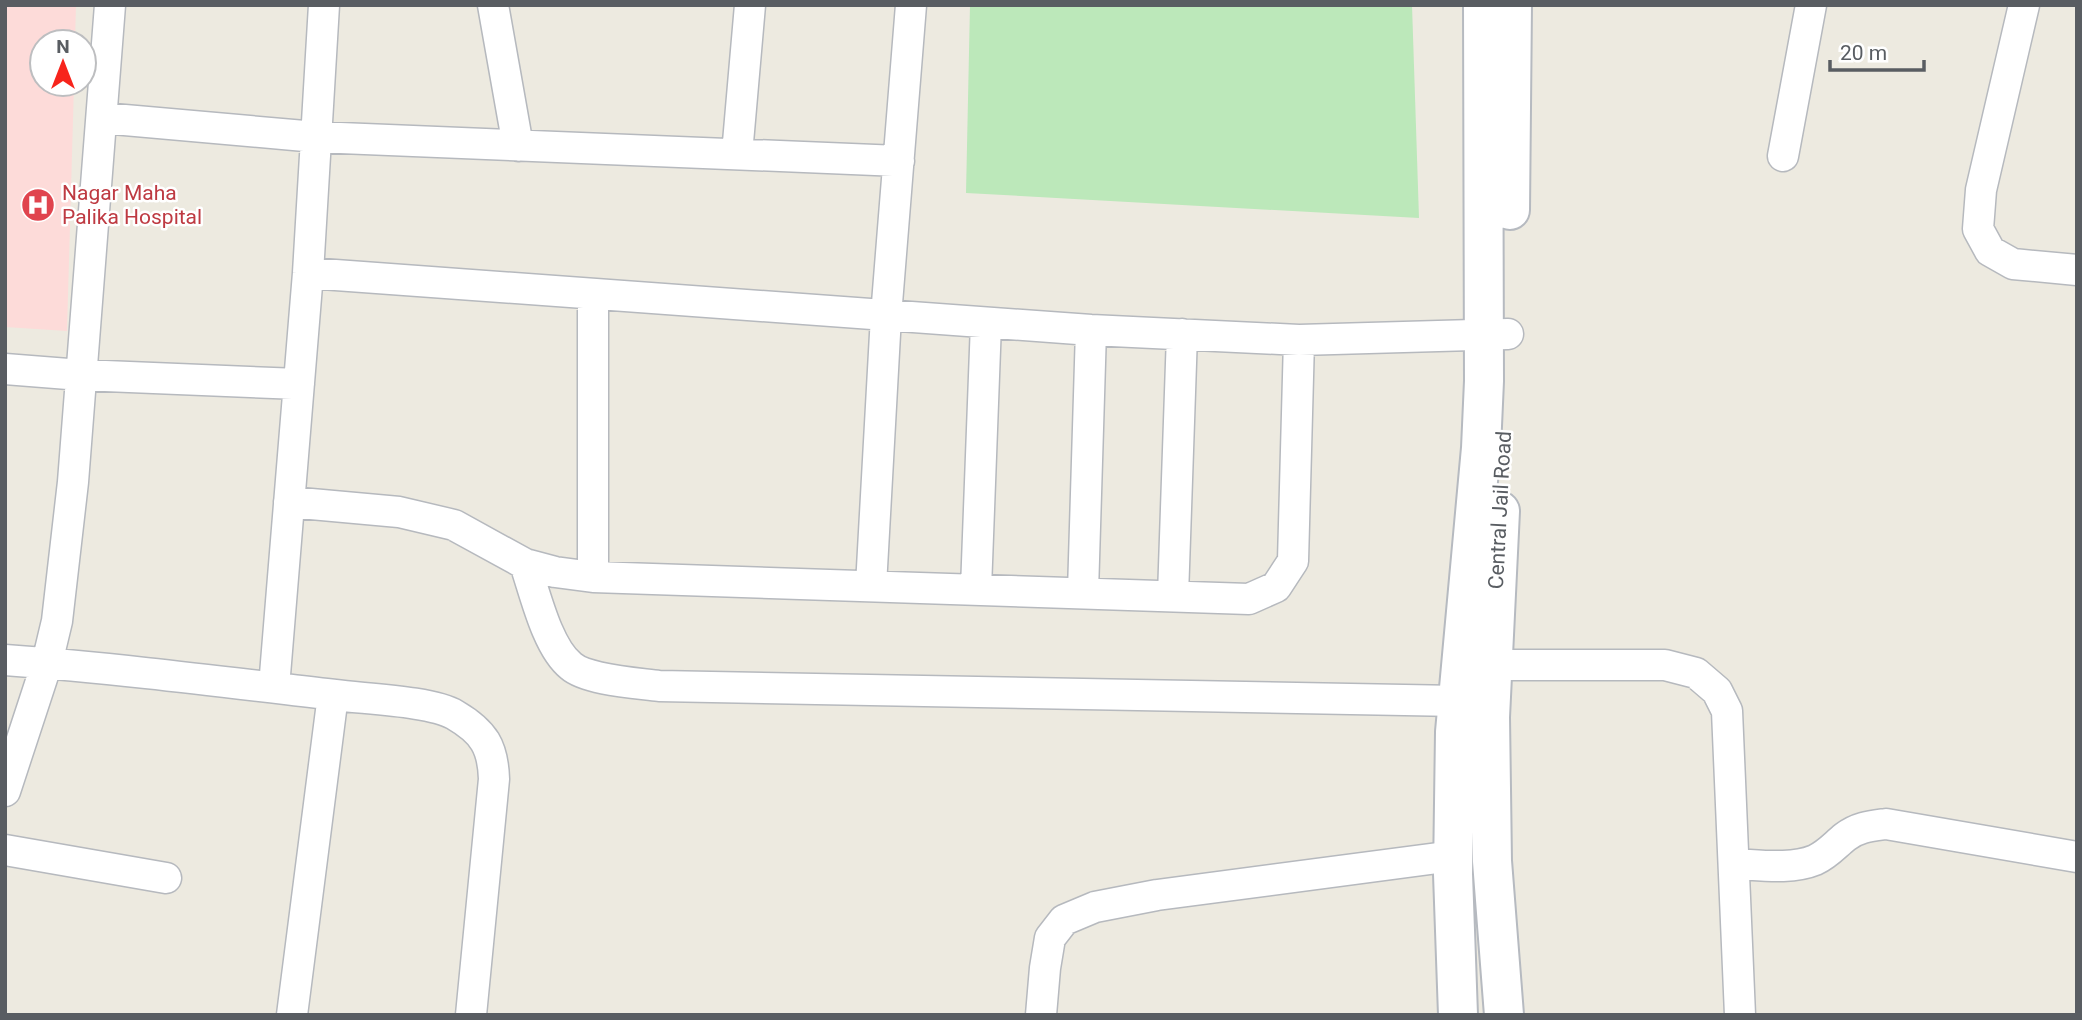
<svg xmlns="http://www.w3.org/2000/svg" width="2082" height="1020" viewBox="0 0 2082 1020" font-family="Roboto,sans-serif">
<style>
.medical{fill:#fddbd9}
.green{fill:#bce8ba}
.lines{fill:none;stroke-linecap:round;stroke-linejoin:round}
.street-casing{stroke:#b6b9be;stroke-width:33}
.secondary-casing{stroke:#b6bac0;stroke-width:42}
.street{stroke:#fff;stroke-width:30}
.secondary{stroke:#fff;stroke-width:38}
.labels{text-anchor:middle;stroke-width:5;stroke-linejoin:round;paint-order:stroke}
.health-label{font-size:21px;fill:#be3a42;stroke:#fff;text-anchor:start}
.street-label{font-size:21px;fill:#595d62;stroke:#fff}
</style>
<rect width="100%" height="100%" fill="#edeae0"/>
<path class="medical" d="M5,5H76L75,42H42V84H74L67,331L5,327Z"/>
<path class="green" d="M970,5H1412L1419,218L966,193Z"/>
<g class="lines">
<g class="street-casing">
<path id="street" d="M493,5L518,146
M2024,5L1981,190L1978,229L1990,251L2013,264L2077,270
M102,118L316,137L899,161
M737,154L750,5
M1783,156L1811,5
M308,273L1091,330L1299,340L1508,334
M593,294V577
M5,369L81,375L299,384
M289,502L399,512L454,525L525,564L555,572L593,577L1249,599L1276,587L1293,561L1299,340
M525,564C535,593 547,647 571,666C587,680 637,683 659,686L1458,701
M871,586L886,316L911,5
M976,589L986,323
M1083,592L1091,330
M1173,596L1182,334
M5,660C115,668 225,682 335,695C364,699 432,701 455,715C484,732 493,747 494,779L471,1015
M1491,665H1665L1696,673L1717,691L1727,711L1740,1015
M274,687L308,273L324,5
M5,791L47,663L57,621L73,482L110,5
M5,850L166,878
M1734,864C1759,865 1791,870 1815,860C1828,854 1835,845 1845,837C1858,827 1871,826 1886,824L2077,857
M292,1015L333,695
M1041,1015L1045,968L1050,938L1064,920L1095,907L1157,895L1453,856"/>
</g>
<g class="secondary-casing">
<path id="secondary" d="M1510,210L1512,5
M1500,511L1490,717L1492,861L1504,1015
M1458,1015L1453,874L1455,732L1481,448L1484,381L1483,5"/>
</g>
<use href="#street" class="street"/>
<use href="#secondary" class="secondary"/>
</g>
<defs>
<g id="hospital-disc" transform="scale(1.75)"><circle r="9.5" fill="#e0444e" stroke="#fff"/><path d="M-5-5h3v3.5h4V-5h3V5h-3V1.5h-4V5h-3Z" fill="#fff"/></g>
</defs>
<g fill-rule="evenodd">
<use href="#hospital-disc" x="38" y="205"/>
</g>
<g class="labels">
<g class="health-label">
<text x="62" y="200">Nagar Maha<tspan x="62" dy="24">Palika Hospital</tspan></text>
</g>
<g class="street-label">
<text transform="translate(1500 510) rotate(-87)" y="7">Central Jail Road</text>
</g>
</g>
<rect width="2082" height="1020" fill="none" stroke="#595d62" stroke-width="14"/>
<g transform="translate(63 63)"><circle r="33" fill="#ffffff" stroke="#bdbec0" stroke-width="2"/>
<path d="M0-5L12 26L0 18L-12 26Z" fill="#f7241c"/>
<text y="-10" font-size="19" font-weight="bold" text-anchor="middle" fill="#595d62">N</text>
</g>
<path d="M1830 60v10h94v-10" fill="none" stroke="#595d62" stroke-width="3.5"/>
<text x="1840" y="60" font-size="21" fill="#595d62" stroke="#ffffff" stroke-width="5" paint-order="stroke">20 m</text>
</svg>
